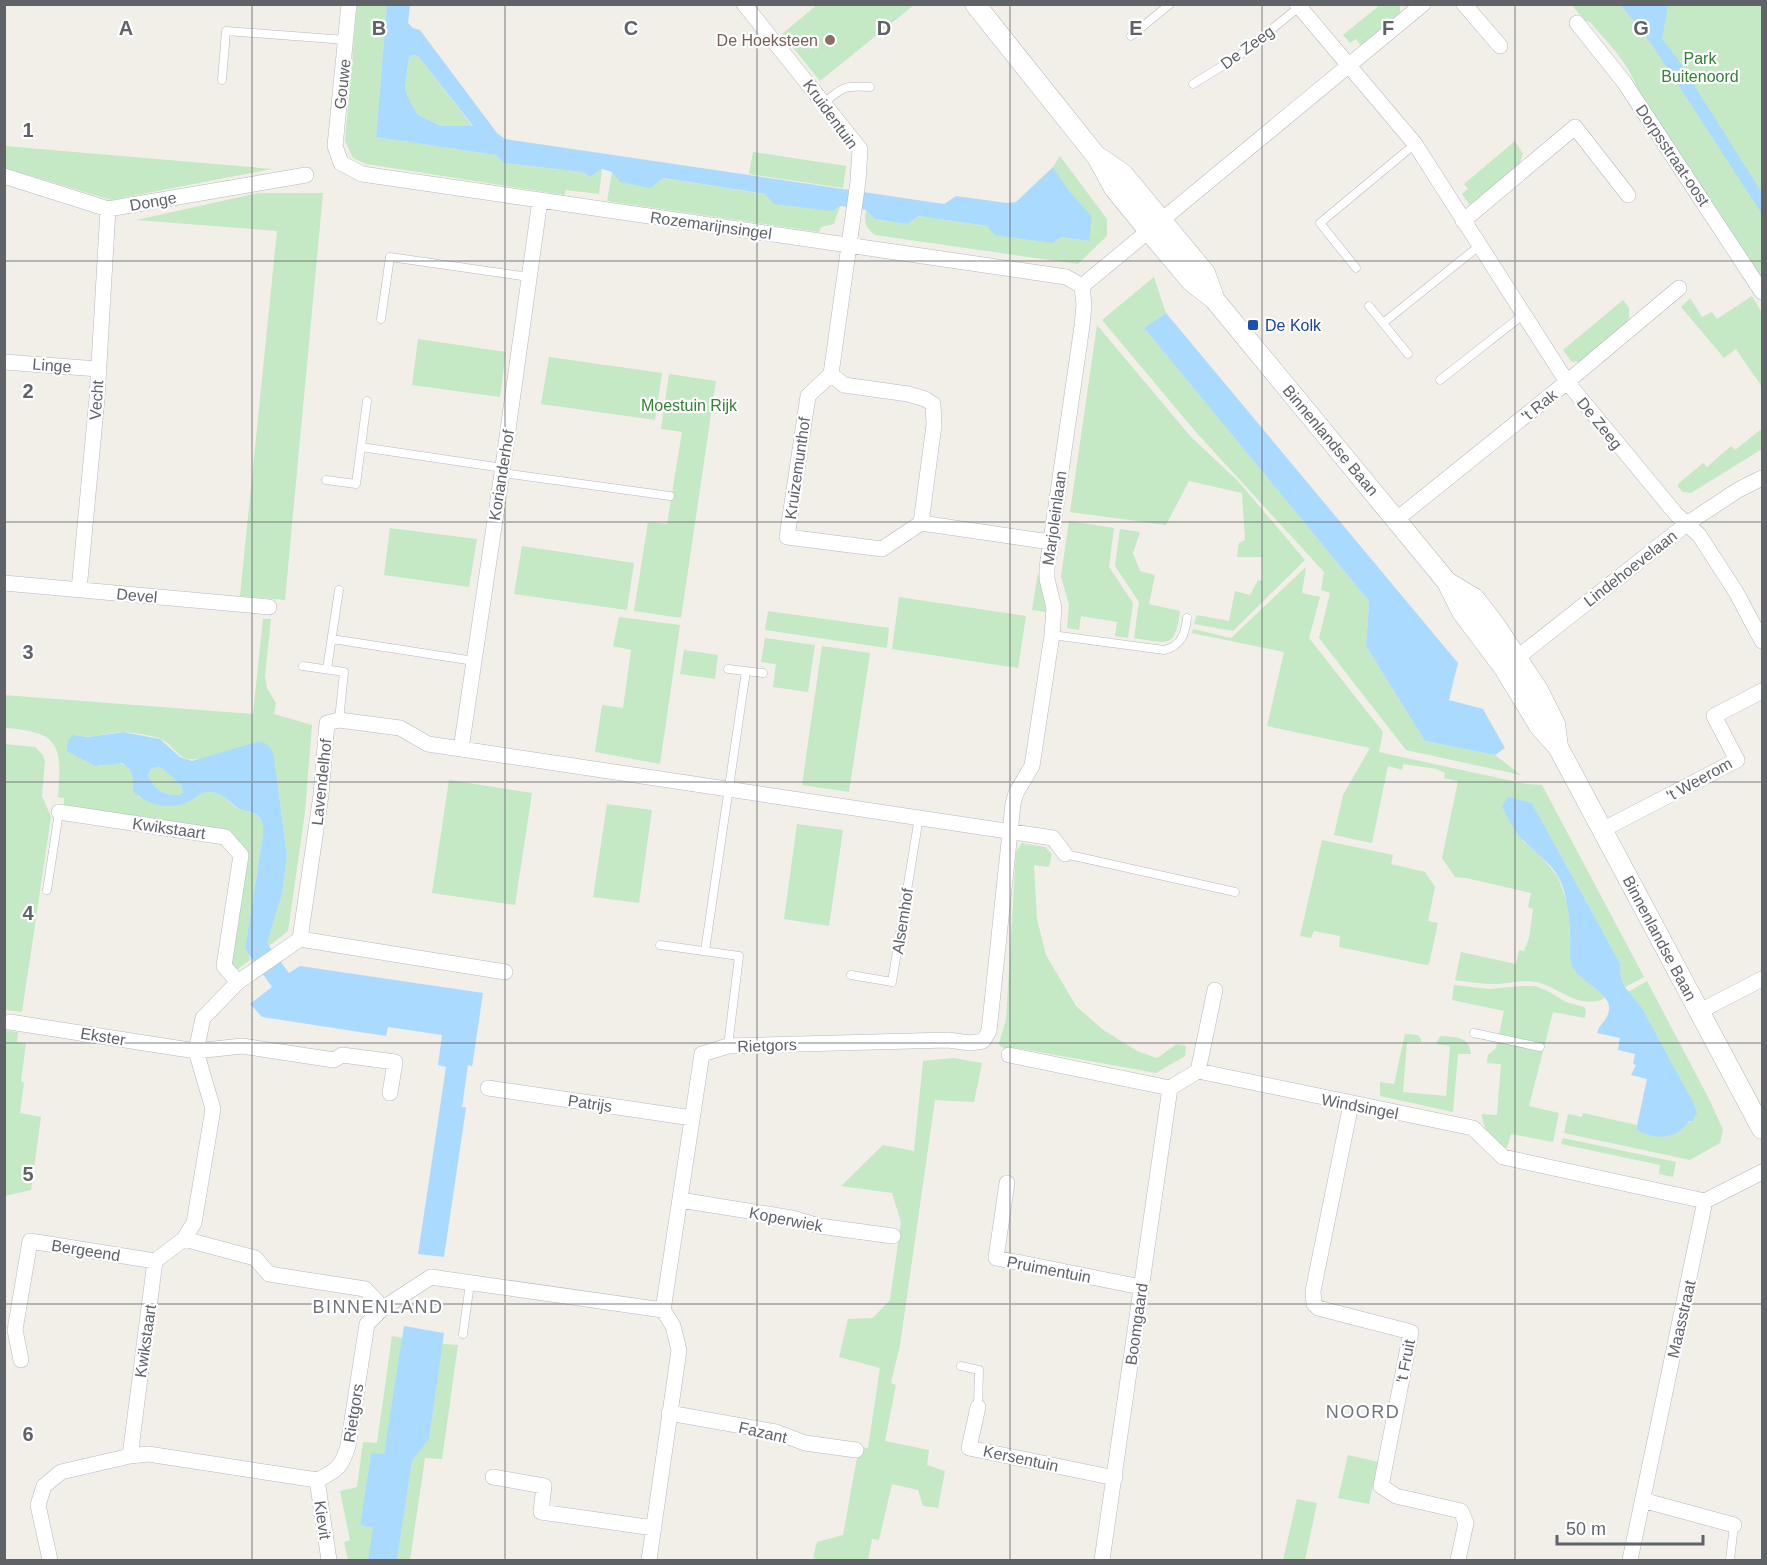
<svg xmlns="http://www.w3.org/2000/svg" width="1767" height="1565" viewBox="0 0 1767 1565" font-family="Arial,sans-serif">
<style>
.green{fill:#c5e8c5}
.water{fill:#aadaff;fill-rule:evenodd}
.pier{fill:#f1efe8}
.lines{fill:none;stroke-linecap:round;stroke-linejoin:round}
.service-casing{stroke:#b5b8bc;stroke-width:9}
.minor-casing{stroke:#b5b8bc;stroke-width:16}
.tertiary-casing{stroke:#b5b8bc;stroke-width:21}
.service{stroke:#fff;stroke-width:8}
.minor{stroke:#fff;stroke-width:15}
.tertiary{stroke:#fff;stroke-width:20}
.grid{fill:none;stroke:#5f6368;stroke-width:1.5;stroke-opacity:0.55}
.education-dot{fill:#8d6e63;stroke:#fff;stroke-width:2}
.transit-dot{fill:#1a4fb4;stroke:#fff;stroke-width:2}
.labels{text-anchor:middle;stroke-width:4.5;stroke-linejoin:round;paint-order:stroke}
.education-label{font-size:16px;fill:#785e54;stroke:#fff;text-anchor:end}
.street-label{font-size:16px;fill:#5f6368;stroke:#fff}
.park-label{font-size:16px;fill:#348238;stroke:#fff}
.transit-label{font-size:16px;fill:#164399;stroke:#fff;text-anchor:start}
.neighbourhood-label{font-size:18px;letter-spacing:1.5px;fill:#70757a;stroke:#fff}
.grid-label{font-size:20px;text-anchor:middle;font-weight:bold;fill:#5f6368;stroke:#fff;stroke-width:4.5;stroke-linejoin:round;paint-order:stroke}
</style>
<rect width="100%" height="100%" fill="#f1efe8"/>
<path class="green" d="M818,4H914V5L820,81L782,34Z
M357,5H387L376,137L497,155L504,163L582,172L590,177L602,169L599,194L566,190L564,195L366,164L353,158L345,141Z
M1380,5H1400V14L1362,47L1356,39L1350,43L1343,35Z
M1572,5H1762V279L1639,92C1630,65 1608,43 1590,22L1585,21Z
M413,55L418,56L473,127L441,126L418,115L409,99L405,88L409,58Z
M1515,141L1523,154L1518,167L1475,202L1469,204L1462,194L1468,189L1464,184Z
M5,146L272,169L111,200L5,168Z
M753,152L846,166L843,188L749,174Z
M1060,156L1107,219V236L1078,264L875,235C865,227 864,223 866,210L874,219L908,224L918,216L1088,241L1070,192L1053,167Z
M612,172L662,178L840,206L834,224L821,227L819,232L607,201Z
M258,193H323L285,600L240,596L277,231L136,220Z
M1154,277L1166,313L1144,328L1369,601L1366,646L1425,741L1495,755L1521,775L1406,750L1319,638L1330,593L1321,590L1324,572L1195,431L1102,320Z
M1752,296L1762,313V387L1736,349L1724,358L1681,307L1690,298L1702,317L1712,312L1717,319Z
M1623,300L1629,308V320L1581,361L1572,362L1563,350Z
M1097,325L1191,437L1237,480L1305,560L1233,631L1194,624L1197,615L1229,621L1235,591L1250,595L1258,580L1263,581L1262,557H1237L1239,543L1245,540L1242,493L1189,481L1166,525L1070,512Z
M418,339L506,352L500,397L412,385Z
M549,357L662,373L655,420L541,404Z
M669,374L716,381L681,618L634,611L648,522L667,524L682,432L661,429Z
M1760,430L1762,433V449L1691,493L1683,492L1678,487V484L1703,463L1707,467L1731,446L1735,450Z
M1069,521L1114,528L1109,567L1133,603L1128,638L1115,636L1117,622L1081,616L1079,630L1067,628L1069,605L1061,576Z
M390,528L477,539L469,587L384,575Z
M1120,529L1140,532L1133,553L1140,571L1155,575L1149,604L1180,611C1175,650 1168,643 1134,638L1139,602L1115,566Z
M522,546L634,563L627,610L514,594Z
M1306,567L1302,593L1320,597L1309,638L1383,732L1379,752L1526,784L1542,785L1644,977L1625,987L1621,978L1620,963L1532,803L1523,841L1544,860L1558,877L1568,905L1571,958L1594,988L1601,992L1607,997C1580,1012 1560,987 1536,982C1523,979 1511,983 1498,984C1483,984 1469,982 1455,980L1461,952L1516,964L1519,950L1524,951L1529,938L1533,909L1528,907L1531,893L1466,878L1455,877L1442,858L1458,781L1444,778L1445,773L1437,769L1403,764L1402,770L1388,766L1372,843L1334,835L1343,795L1370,748L1267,726L1284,652L1192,633L1193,629L1231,638Z
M1038,572L1046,612L1032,610Z
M899,597L1026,616L1018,668L892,649Z
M768,611L889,628L887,648L765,630Z
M619,617L680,625L660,764L595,752L602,705L623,708L631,650L613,646Z
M263,619H271L265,676L267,688L276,703L274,714L312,725L305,812L288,931L269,946L266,943L282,894L287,856L274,756L203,758C176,764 178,747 159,738C154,736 129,732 123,732C107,732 91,740 76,735L99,766L117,762L127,766L134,777L138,797C154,803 172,810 188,801C195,798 201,792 210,791C224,791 227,802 237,808C244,812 253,810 259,817C263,822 263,828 263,835L245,949L251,959L237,970L232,964L249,855L230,830L64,805V798L58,797C62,744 60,732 5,728L4,695L253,714Z
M765,638L815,645L808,692L773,687L776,664L761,662Z
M822,646L870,653L849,792L802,785Z
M684,650L718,655L715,679L680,674Z
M5,744L35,747L43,755L45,761L42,796L51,817L22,1012L6,1010L5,1024Z
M156,767L162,768L182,786L183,792L179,795C163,795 154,790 148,775L151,769Z
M449,780L532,793L515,905L432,893Z
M607,804L652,810L639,903L593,897Z
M797,824L843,830L829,926L784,919Z
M1322,840L1393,855L1391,864L1425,872L1435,887L1428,921L1438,923L1429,964L1426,965L1339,947L1340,936L1314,931L1311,938L1300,936Z
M1022,843L1045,847L1052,854L1049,867L1034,865L1037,919L1046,955L1076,1006L1102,1029L1137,1051L1157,1058L1177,1044L1186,1046L1185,1056L1156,1073L1017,1048L1008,1050L1000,1046L999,1043L1006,1020L1016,852Z
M1647,981L1710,1101L1723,1130L1720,1143L1690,1160L1564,1133L1568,1114L1582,1117L1583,1113L1637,1125L1636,1130L1692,1122L1691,1098L1642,1008L1628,992Z
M1454,985L1489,989L1522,986H1534L1546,990L1566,1002L1584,1007L1586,1010L1585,1018L1553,1012L1529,1106L1559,1113L1553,1142L1511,1134L1507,1148C1493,1144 1482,1128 1482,1114L1497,1115L1501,1064L1487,1063L1488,1055L1496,1048L1504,1011L1452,1000Z
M5,1030L18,1032L17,1042L26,1043L21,1081L24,1083L20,1113L41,1117L31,1190L5,1196Z
M1405,1034L1418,1035L1421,1039V1042H1407L1403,1092L1446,1096L1450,1046L1436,1044L1440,1036C1456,1037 1469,1036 1471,1054H1458L1453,1112L1380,1096V1082L1394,1084Z
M954,1058L982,1063L974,1102L935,1100L900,1345L891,1383L896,1385L885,1441L929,1450L927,1465L945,1471L938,1508L923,1506L918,1490L892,1484L879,1540L872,1539L868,1560H822L813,1558L817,1542L843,1535L859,1447L868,1448L880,1368L839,1357L848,1319L873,1318L890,1300L901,1222L892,1193L841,1186L883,1145L914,1151L923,1061Z
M1563,1138L1676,1162L1673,1177L1659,1174L1660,1165L1561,1144Z
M392,1336L403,1338L384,1455L371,1453L360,1525L374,1528L368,1560H348L344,1542L350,1540L340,1491L357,1487L363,1442L377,1443Z
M442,1344L458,1345L442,1459L425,1458L410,1560H397L412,1460L429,1439Z
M1348,1455L1378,1462L1369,1504L1338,1498Z
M1297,1499L1317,1503L1305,1560H1283Z"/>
<path class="water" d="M387,5H410L408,23L413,28L420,30L497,133L505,139L944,204L956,196L1007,203L1016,202L1053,167L1070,192L1092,217L1089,241L1061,237L1053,243L995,235L987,226L918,216L908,224L874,219L866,210L840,206L832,211L774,204L765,194L663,178L650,188L620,182L612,172L602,169L590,177L582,172L504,163L496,155L376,137ZM413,55L418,56L473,126H441L418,115L409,99L405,88L409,58Z
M1621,5H1668L1662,39L1677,58L1762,193V214L1653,46Z
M1166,313L1458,663L1449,700L1483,709L1505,748L1495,755L1425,741L1366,646L1369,601L1144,328Z
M123,732L160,739L180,757L192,761L257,742C268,742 270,746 274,756L287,856L282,894L267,943L289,973L300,966L483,993L444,1257L418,1254L446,1067L438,1065L442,1035L388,1027L386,1036L262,1017L250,1004L272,987L245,949L263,835C263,829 263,822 259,817C253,810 245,812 238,808C228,802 224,792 210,792C200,791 194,800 185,803C169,810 144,804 133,791C133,778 134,770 122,763L95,766L67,751L68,741L73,735L88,737ZM156,767L162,768L182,786L183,792L179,795C163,795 154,790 148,775L151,769Z
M1508,797L1532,803L1620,963L1621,978L1625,987L1642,1008L1691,1098L1697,1113L1692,1122L1689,1121C1677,1140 1655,1140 1636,1130L1647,1079L1631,1075L1636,1065L1633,1064L1635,1054L1618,1050L1620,1038L1597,1033C1599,1024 1609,1019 1609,1009C1611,993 1582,983 1574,969C1568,960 1571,947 1570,937C1569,917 1568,896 1559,878C1551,863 1535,853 1524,841C1514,831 1508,819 1502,806Z
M404,1326L444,1333L429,1439L412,1461L397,1560H368L373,1528L360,1525L371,1453L384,1454Z"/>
<path class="pier" d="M468,1065L475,1067L469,1107H462Z"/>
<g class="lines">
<g class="service-casing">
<path id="service" d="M1131,36L1170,4
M222,80L226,31L346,40
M1193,84L1240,55L1299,7
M824,103C842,87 846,85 870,87
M1356,268L1320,223L1415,144
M1369,306L1408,354
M381,319L390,257L529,277
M1383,323L1479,246
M1440,380L1524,314
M361,447L503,468
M502,473L670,496
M326,480L356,484L367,401
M1052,635L1164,650C1181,646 1185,635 1187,618
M332,639L474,661
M303,666L344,672L339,720
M327,669L339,590
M728,669L763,673
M1065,854L1235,892
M47,890L59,812
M660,945L739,956L728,1046
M705,951L746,671
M851,975L892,982L919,817
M1474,1033L1540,1047
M463,1334L470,1283
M961,1366L979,1370L978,1407
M1730,1560L1734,1525"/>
</g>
<g class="minor-casing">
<path id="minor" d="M349,4L335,146L341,163L362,174L1066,277L1082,286
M744,4L860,149L858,181L831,374L808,396L787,537L882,549L921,523L1050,542
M1297,4L1415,144L1567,382L1676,514L1699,535L1736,592L1762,641
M1464,4L1500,46
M1577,23L1624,82L1762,292
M4,176L108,209L306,175
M1463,221L1575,127L1628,195
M1082,286L1423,4
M4,362L99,369
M831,374L844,385L908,394L925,399L933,404L934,425L921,523
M1397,519L1567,382L1679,288
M4,583L269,607
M79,590L97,398L108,209
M1509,664L1688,523L1738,490L1762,478
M461,749L502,473L540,200
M59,812L225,837L241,855L224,966L238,982
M1602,830L1737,760L1714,716L1762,691
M300,939L321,795L327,723L339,720L400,728L428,744L1053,838L1065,854
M300,939L505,972
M1700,1011L1762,979
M10,1022L196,1051L242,1046L334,1060L342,1055L395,1062L390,1093
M1009,1055L1170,1088L1198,1071L1473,1128L1503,1157L1705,1201
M1198,1071L1215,990
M488,1088L692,1118
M1351,1104L1313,1291L1314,1304L1318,1308L1411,1332L1381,1486L1396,1496L1461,1511L1466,1523L1458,1560
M1007,1183L996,1258L1141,1287
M680,1200L792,1218L819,1226L893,1236
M1705,1201L1762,1172
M184,1239L255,1258L269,1274L365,1289L383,1308
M663,1310L702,1054L728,1046L948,1040L970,1043L983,1041L989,1031L1013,804L1016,793L1032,766L1052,635L1054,608L1047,579V568L1082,326L1084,305L1082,286
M21,1360L15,1330L30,1241L155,1261
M978,1407L969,1448L1115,1478
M669,1413L776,1432L805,1443L856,1450
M130,1456L155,1261L184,1239L194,1223L213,1109L196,1051L203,1018L238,982L300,939
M493,1477L544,1486L541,1512L654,1528
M317,1480L329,1560
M1642,1500L1734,1525
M50,1560L38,1505L44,1486L61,1472L130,1456L148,1454L317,1480C337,1471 342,1466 348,1446L367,1324L383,1308L431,1277L663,1310L673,1326L679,1350L649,1560
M1102,1560L1170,1088
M1630,1560L1705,1201"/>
</g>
<g class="tertiary-casing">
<path id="tertiary" d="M975,4L1097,157L1114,188L1149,231L1191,281L1214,299L1447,582L1462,612L1504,668L1540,727L1558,747L1762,1129
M1100,158L1123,174L1205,273L1214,298
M1447,582L1474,598L1495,625L1538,690L1555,724L1558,747"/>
</g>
<use href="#service" class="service"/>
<use href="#minor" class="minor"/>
<use href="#tertiary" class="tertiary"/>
</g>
<path class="grid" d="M252,4V1560M505,4V1560M757,4V1560M1010,4V1560M1262,4V1560M1515,4V1560M4,261H1762M4,522H1762M4,782H1762M4,1043H1762M4,1304H1762"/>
<circle class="education-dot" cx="830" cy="40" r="6"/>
<rect class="transit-dot" x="1247" y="319" width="12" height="12" rx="3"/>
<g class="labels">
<g class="education-label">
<text x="818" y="46">De Hoeksteen</text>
</g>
<g class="street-label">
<text transform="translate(1247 47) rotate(-36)" y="6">De Zeeg</text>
<text transform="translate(342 84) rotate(-84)" y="6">Gouwe</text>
<text transform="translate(831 114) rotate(54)" y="6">Kruidentuin</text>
<text transform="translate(1673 155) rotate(56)" y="6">Dorpsstraat-oost</text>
<text transform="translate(153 201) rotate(-10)" y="6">Donge</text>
<text transform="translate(711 225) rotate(8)" y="6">Rozemarijnsingel</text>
<text transform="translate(52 365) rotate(4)" y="6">Linge</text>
<text transform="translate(96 400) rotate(-86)" y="6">Vecht</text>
<text transform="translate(1539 405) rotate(-39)" y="6">'t Rak</text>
<text transform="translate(1600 423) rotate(51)" y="6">De Zeeg</text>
<text transform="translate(1331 440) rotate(50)" y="6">Binnenlandse Baan</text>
<text transform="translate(797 468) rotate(-82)" y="6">Kruizemunthof</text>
<text transform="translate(501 475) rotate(-81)" y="6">Korianderhof</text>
<text transform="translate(1054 518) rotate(-82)" y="6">Marjoleinlaan</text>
<text transform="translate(1630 568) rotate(-38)" y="6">Lindehoevelaan</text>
<text transform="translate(137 595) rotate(5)" y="6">Devel</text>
<text transform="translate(1699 779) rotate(-29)" y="6">'t Weerom</text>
<text transform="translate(321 782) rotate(-84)" y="6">Lavendelhof</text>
<text transform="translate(169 828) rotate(8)" y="6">Kwikstaart</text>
<text transform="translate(902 921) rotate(-81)" y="6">Alsemhof</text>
<text transform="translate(1660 938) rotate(62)" y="6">Binnenlandse Baan</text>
<text transform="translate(103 1036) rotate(9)" y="6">Ekster</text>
<text transform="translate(767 1045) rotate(-2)" y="6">Rietgors</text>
<text transform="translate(590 1103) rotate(8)" y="6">Patrijs</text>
<text transform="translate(1360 1106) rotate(11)" y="6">Windsingel</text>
<text transform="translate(786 1219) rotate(11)" y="6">Koperwiek</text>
<text transform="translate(86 1250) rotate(9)" y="6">Bergeend</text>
<text transform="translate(1049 1269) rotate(11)" y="6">Pruimentuin</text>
<text transform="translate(1681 1319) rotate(-77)" y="6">Maasstraat</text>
<text transform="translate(1136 1324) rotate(-82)" y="6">Boomgaard</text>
<text transform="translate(145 1341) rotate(-82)" y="6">Kwikstaart</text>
<text transform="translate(1405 1361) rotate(-79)" y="6">'t Fruit</text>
<text transform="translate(353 1413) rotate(-81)" y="6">Rietgors</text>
<text transform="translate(763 1432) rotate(13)" y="6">Fazant</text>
<text transform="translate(1021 1458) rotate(12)" y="6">Kersentuin</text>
<text transform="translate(323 1520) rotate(82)" y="6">Kievit</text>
</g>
<g class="park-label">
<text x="1700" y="64">Park<tspan x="1700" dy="18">Buitenoord</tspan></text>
<text x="689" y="411">Moestuin Rijk</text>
</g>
<g class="transit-label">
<text x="1265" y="331">De Kolk</text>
</g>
<g class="neighbourhood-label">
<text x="378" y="1313">BINNENLAND</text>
<text x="1363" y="1418">NOORD</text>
</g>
</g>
<g class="grid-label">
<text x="126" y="35">A</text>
<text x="379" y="35">B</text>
<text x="631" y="35">C</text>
<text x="884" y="35">D</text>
<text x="1136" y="35">E</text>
<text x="1388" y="35">F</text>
<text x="1641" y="35">G</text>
<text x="28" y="137">1</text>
<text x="28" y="398">2</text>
<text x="28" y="659">3</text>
<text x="28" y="920">4</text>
<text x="28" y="1181">5</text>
<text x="28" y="1441">6</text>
</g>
<rect width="1767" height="1565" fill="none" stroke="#5f6368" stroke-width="12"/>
<path d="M1557 1535v9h146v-9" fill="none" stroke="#5f6368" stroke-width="3"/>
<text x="1566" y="1535" font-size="18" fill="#5f6368" stroke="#ffffff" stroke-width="4.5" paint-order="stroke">50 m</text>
</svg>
